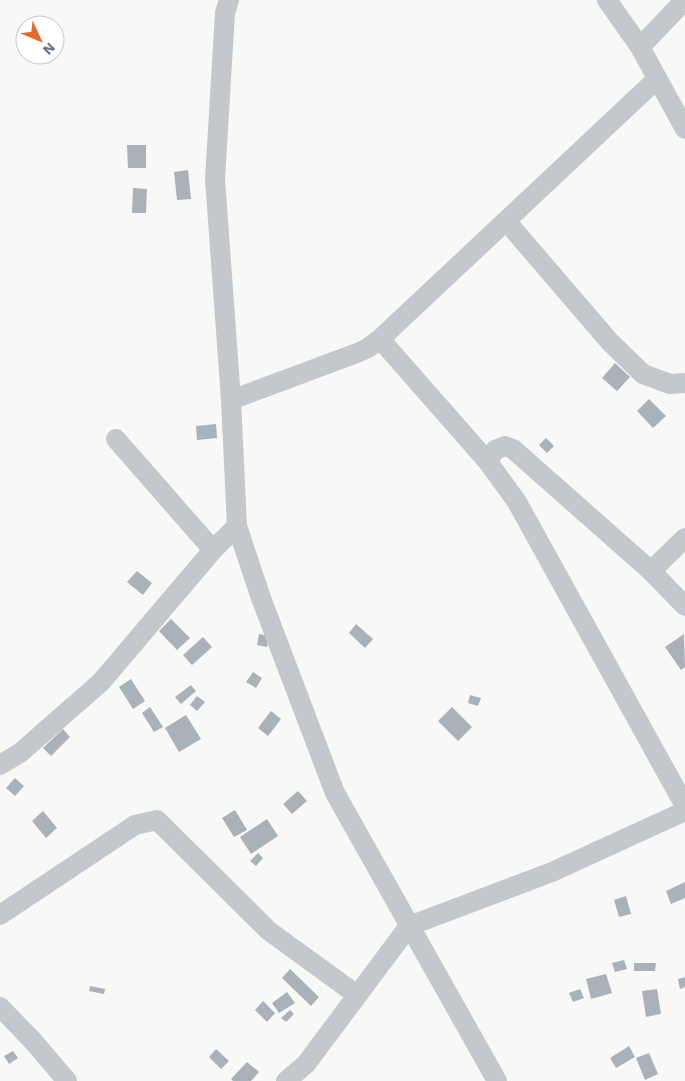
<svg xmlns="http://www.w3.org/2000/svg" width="685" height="1081" viewBox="0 0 685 1081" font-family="'Work Sans',sans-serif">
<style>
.building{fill:#abb1b8}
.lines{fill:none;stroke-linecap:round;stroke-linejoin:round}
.minor{stroke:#c4c7cb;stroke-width:20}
</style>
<rect width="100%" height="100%" fill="#f8f8f6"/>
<path class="building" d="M127,145H146V168H128Z
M188,170L191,199L177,200L174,172Z
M133,188L147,189L146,213H132Z
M615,363L630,377L617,391L602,378Z
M649,399L666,416L653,428L637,411Z
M216,424L217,438L197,440L196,426Z
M546,438L554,446L547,453L539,445Z
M137,571L152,583L143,595L127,582Z
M171,619L190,638L177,650L159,631Z
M356,624L373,639L365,648L349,633Z
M259,634L269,636L267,647L257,645Z
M684,634L685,667L681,670L665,647Z
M203,637L212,647L192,665L183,655Z
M253,672L262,678L256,688L246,682Z
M131,679L145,701L133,709L119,687Z
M191,685L196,691L181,704L175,697Z
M470,695L481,698L478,706L468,703Z
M197,696L205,702L197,711L190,705Z
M150,707L163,727L154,732L142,713Z
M452,707L472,727L458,741L438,721Z
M271,711L281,719L268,736L258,728Z
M186,715L201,739L179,752L165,728Z
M63,729L70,737L51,756L43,748Z
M15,778L24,786L15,796L6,788Z
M298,791L307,801L292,814L283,804Z
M235,810L247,830L234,837L222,818Z
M43,811L57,828L46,838L32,821Z
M267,819L278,836L251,854L240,837Z
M258,853L263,858L256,866L250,861Z
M685,882V898L671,904L666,891Z
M626,896L631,914L619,917L614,900Z
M624,960L627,969L615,972L612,963Z
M634,963H656L655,971H634Z
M290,969L319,997L311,1006L282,978Z
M606,974L612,993L591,999L586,979Z
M685,977V987L680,989L678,979Z
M90,986L105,989L104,994L89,991Z
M580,989L584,998L573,1002L569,993Z
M657,989L661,1014L646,1017L642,991Z
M287,992L295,1003L279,1013L272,1003Z
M263,1001L275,1013L267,1022L255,1010Z
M290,1010L294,1014L286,1022L281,1018Z
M629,1046L635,1057L616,1068L610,1058Z
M216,1049L229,1061L221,1069L209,1057Z
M13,1051L18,1058L9,1064L4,1056Z
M649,1053L658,1074L645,1080L636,1058Z
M247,1062L259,1072L251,1081H233L231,1079Z"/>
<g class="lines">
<path class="minor" d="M229,0L225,13L215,179L231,400L237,526L261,598L335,793L497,1081
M607,0L640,47L685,129
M640,47L685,0
M507,222L610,342L643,374L670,384L685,383
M380,339L488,462L517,502L685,806
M231,400L357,353L368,348L380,339L657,79
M116,439L213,550
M488,462L495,450L505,446L513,449L651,571L685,606
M651,571L685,538
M0,765L20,753L101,682L213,550L237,526
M0,915L135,825L157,820L269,931L357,995
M0,1007L33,1041L67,1081
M286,1081L306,1064L409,926L552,872L685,811"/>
</g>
<g transform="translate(40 40) rotate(134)"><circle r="24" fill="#ffffff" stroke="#c3c8cf"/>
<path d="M0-4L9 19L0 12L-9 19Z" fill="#e06c2e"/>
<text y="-8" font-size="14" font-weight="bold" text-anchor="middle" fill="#687586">N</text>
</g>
</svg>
